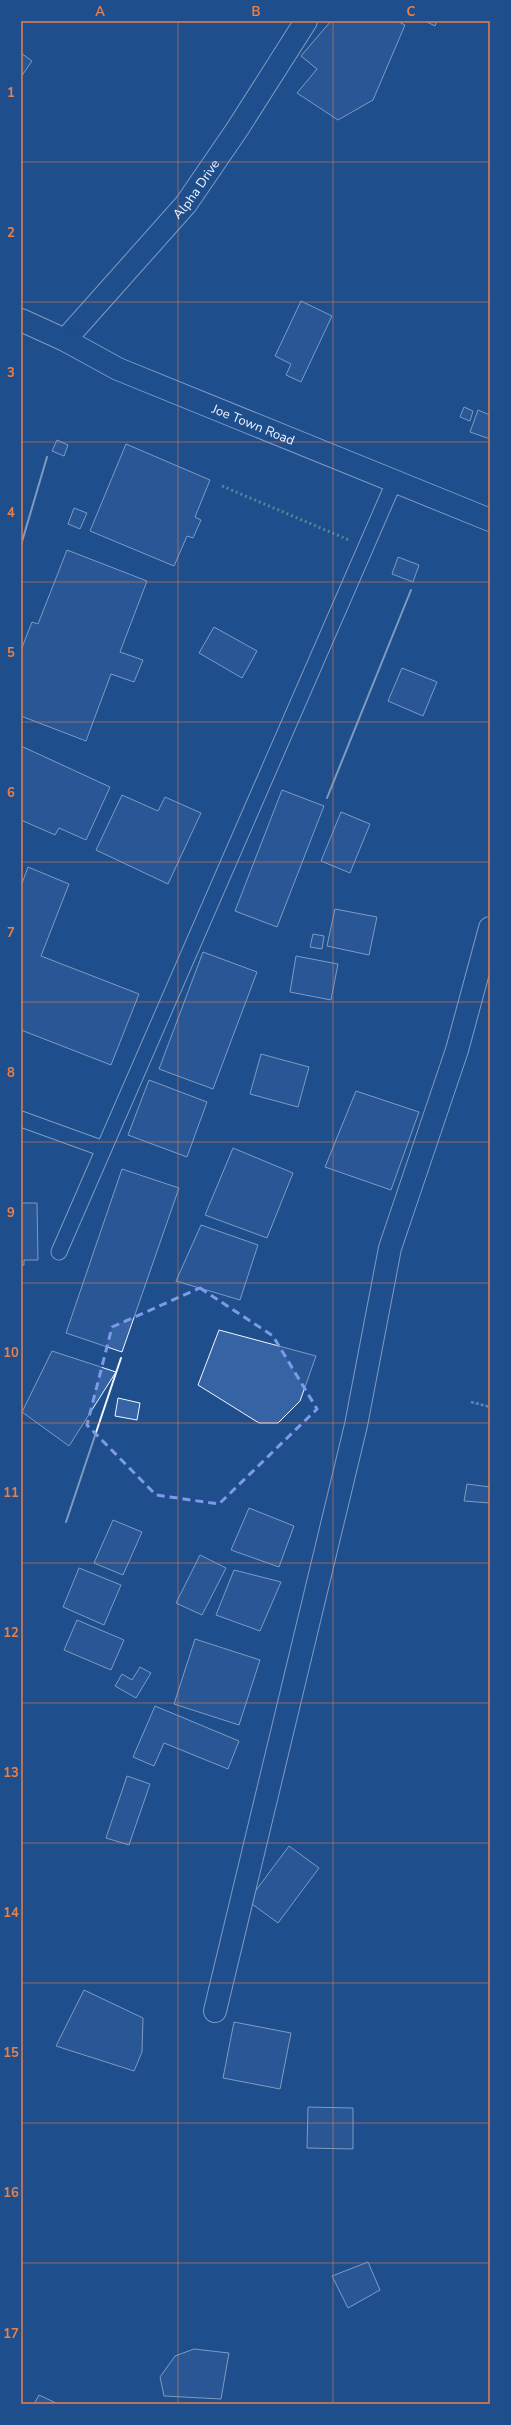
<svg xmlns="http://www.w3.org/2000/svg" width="511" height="2425" viewBox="0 0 511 2425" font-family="'Nunito Sans',sans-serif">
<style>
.building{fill:#3563a3;stroke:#f2f6ff}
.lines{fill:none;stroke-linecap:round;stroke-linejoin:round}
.service-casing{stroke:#f2f6ff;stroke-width:17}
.minor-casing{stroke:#f2f6ff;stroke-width:24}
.tertiary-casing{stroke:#f2f6ff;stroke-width:24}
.path{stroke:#b3c4dc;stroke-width:2.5;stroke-dasharray:3 2;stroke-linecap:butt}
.service{stroke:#1f4e8c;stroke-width:15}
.minor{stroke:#1f4e8c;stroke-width:22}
.tertiary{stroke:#1f4e8c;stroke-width:22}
.hedge{stroke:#97c8a6;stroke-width:3;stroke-dasharray:2 3;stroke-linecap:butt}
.wall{stroke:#f2f6ff;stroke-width:2}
.marked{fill:none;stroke:#7d9aea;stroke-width:3;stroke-dasharray:8 5;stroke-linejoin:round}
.grid{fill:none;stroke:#ea8049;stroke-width:1;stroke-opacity:0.55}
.labels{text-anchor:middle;stroke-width:3;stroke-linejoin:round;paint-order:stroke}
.street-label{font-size:13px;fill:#f2f6ff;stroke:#1f4e8c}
.neatline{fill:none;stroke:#ea8049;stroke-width:1.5}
.grid-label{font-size:13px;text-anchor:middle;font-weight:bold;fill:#ea8049}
</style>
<rect width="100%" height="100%" fill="#1f4e8c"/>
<path class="building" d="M331,21H397L405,25L373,100L338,120L297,93L317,69L301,56Z
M425,21H437L435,26Z
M21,53L32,61L21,77Z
M301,301L332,316L301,382L286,375L291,364L275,356Z
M464,407L473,411L470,421L460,417Z
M478,410L490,415V439L470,432Z
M57,440L68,445L64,456L52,451Z
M126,444L210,480L195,517L201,520L193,538L187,536L174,566L90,531Z
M74,508L87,513L80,529L68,524Z
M67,550L147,581L120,652L143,660L134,682L111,674L86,741L21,716V650L32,622L38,624Z
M398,557L419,565L413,582L392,574Z
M214,627L257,651L242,678L199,653Z
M402,668L437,682L423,716L388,701Z
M21,746L110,787L86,840L59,828L55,835L21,820Z
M282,790L324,806L277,927L235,911Z
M122,795L158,811L165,797L201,813L168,884L96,850Z
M341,812L370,824L350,873L321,861Z
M28,867L69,884L41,956L139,994L111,1065L21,1030V886Z
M335,909L377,917L369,955L327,946Z
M313,934L324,936L322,949L310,947Z
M203,952L257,972L213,1089L159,1069Z
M296,956L338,964L331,1000L290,992Z
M261,1054L309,1067L298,1107L250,1094Z
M149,1080L207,1102L187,1157L128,1135Z
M356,1091L419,1112L391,1190L325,1167Z
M233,1148L293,1173L267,1238L205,1215Z
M122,1169L179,1188L122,1352L66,1333Z
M21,1203H37L38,1260H24V1265H21Z
M201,1225L258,1245L240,1300L176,1281Z
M219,1330L316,1356L300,1401L278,1423H259L198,1385Z
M52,1351L116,1372L69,1446L22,1412Z
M118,1398L140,1403L137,1420L115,1416Z
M467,1484L490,1487V1503L464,1501Z
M249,1508L294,1526L279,1567L231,1550Z
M113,1520L142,1532L123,1575L94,1563Z
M200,1555L226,1568L202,1615L176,1603Z
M79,1568L121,1585L104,1625L63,1607Z
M234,1570L281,1582L260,1631L216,1615Z
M77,1620L124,1640L111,1670L64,1650Z
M195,1639L260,1660L239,1725L174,1704Z
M140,1667L151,1673L136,1698L115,1686L122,1674L132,1680Z
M155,1706L239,1741L228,1769L164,1743L154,1766L133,1757Z
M127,1776L150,1784L129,1845L106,1838Z
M289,1846L319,1868L278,1923L248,1901Z
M84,1990L143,2018L142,2052L134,2071L56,2046Z
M234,2022L291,2033L280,2089L223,2078Z
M308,2107L353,2108V2149L307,2148Z
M368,2262L380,2290L348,2308L332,2276Z
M194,2349L229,2353L221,2399L164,2396L160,2377L175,2356Z
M39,2395L58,2404H34Z"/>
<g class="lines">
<g class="service-casing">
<path id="service" d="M21,1119L104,1149
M59,1252L395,480"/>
</g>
<g class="minor-casing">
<g id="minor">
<path id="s1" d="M65,340L186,204L238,128L306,21"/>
<path d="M215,2011L356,1425L390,1248L457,1050L490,928"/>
</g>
</g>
<g class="tertiary-casing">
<g id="tertiary">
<path id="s2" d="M21,320L65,340L118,369L490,520"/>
</g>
</g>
<path class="path" d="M471,1402L490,1407"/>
<use href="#service" class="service"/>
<use href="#minor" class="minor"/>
<use href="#tertiary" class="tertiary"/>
<path class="hedge" d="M222,486L349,540"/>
<path class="wall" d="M21,545L47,457
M327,798L411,590
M66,1522L121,1358"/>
</g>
<path d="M0 0H511V2425H0ZM200,1288L273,1336L317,1409L219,1504L156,1495L87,1425L112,1327Z" fill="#1f4e8c" fill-opacity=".55" fill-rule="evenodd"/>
<path class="marked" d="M200,1288L273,1336L317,1409L219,1504L156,1495L87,1425L112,1327Z"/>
<path class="grid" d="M178,21V2404M333,21V2404M21,162H490M21,302H490M21,442H490M21,582H490M21,722H490M21,862H490M21,1002H490M21,1142H490M21,1283H490M21,1423H490M21,1563H490M21,1703H490M21,1843H490M21,1983H490M21,2123H490M21,2263H490"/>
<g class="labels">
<g class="street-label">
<text dy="5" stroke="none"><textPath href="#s1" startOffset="200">Alpha Drive</textPath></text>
<text dy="5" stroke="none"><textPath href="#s2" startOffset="255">Joe Town Road</textPath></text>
</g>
</g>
<rect width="511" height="2425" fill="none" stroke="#1f4e8c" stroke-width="44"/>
<rect x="22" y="22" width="467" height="2381" class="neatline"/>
<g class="grid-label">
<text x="100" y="16">A</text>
<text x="256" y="16">B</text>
<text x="411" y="16">C</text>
<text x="11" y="97">1</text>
<text x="11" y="237">2</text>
<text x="11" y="377">3</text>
<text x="11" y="517">4</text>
<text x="11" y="657">5</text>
<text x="11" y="797">6</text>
<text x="11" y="937">7</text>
<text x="11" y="1077">8</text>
<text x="11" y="1217">9</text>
<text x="11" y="1357">10</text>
<text x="11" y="1497">11</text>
<text x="11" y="1637">12</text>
<text x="11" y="1777">13</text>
<text x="11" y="1917">14</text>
<text x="11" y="2057">15</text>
<text x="11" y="2197">16</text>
<text x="11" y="2338">17</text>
</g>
</svg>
